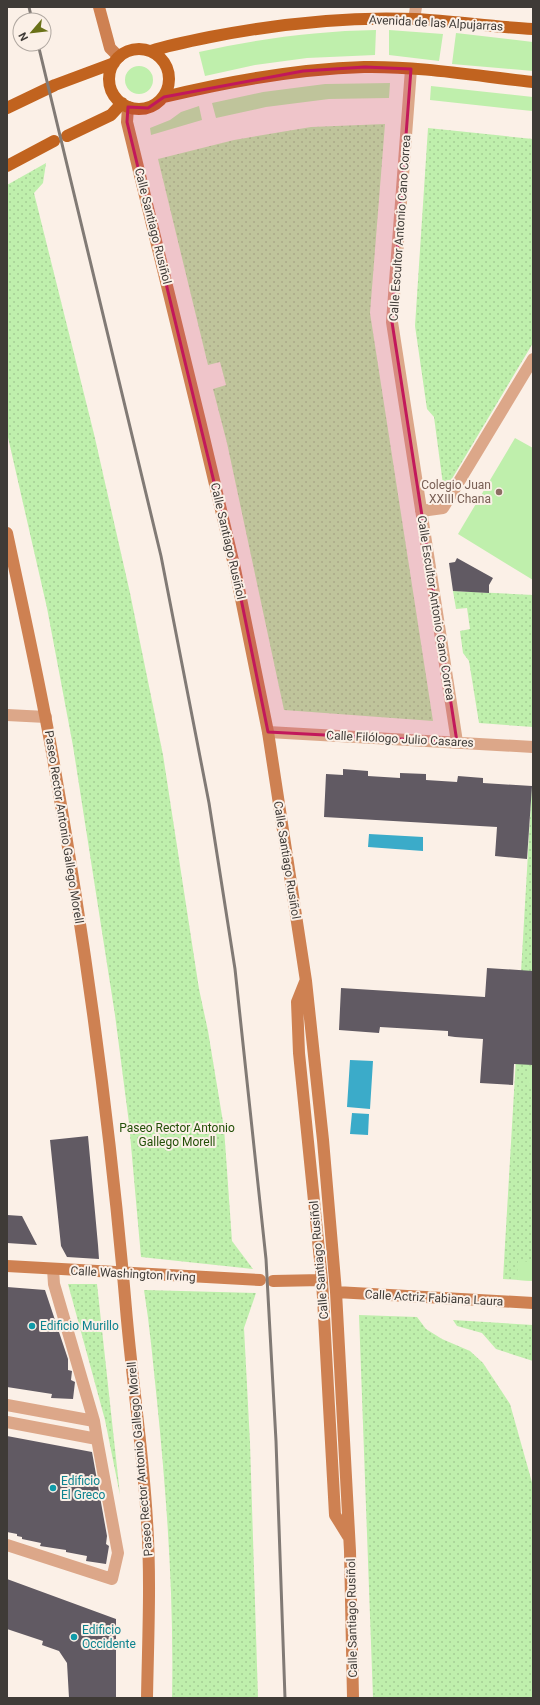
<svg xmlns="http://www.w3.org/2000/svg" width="540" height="1705" viewBox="0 0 540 1705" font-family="Roboto,sans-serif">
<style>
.grass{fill:url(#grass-dots)}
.garden{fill:#bfefac}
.water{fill:#3babc9}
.building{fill:#615a63}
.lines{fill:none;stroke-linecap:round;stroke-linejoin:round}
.street{stroke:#dca789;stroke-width:12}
.secondary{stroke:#ce8152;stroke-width:12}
.primary{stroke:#c1631f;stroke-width:12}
.rail{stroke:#817a75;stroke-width:3}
.marked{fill:#c2185b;fill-opacity:0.2;stroke:#c2185b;stroke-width:3;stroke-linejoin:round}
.education-dot{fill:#8d6e63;stroke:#fbf0e7;stroke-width:1.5}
.culture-dot{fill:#0f9aa8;stroke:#fbf0e7;stroke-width:1.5}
.labels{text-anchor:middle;stroke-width:4;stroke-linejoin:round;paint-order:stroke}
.street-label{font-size:12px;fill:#3f3b37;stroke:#fbf0e7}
.education-label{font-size:12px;fill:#785e54;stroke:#fbf0e7;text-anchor:end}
.park-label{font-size:12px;fill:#224f07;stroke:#fbf0e7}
.culture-label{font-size:12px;fill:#0d838f;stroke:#fbf0e7;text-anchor:start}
</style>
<defs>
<pattern id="grass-dots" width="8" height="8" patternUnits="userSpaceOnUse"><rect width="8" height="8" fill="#bfefac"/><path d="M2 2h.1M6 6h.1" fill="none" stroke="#a5ce95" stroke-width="1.8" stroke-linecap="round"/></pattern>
</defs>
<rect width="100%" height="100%" fill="#fbf0e7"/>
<path class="grass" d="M385,124L370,313L433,721L284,710L227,443L213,389L226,385L220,362L208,365L158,159L234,140L311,127Z
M428,128L533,139V343L444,492L434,417L427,409L415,326Z
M46,163L43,183L34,193L94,434L130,593L163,755L199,989L208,1031L224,1128L232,1241L253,1269L141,1257L129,1123L115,1015L73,746L47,608L7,433V185Z
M453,591L533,595V727L479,723L469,661L463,653L460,631L470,629L467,608L456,609Z
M533,768V1281L503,1279Z
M68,1284H97L120,1495L105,1420Z
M144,1290L256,1293L244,1328L250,1443L258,1698H172C174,1599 167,1500 157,1401C153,1364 150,1327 144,1290Z
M359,1315L417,1317L426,1329L442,1339L470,1351L483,1363L510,1404L533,1486V1698H373Z
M453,1320L533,1325V1361L496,1349L482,1333L457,1326Z"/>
<path class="garden" d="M376,30L375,55L307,58L255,65L205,76L199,52C258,39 315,31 376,30Z
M389,30L443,34L439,61L389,55Z
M456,33L533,42V71L452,64Z
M125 80a14 14 0 1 1 28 0a14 14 0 1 1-28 0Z
M390,83L389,98L329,99L266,107L216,118L212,103L263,92L325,84Z
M431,86L533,97L532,111L430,100Z
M199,106L202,120L151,135L150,128L170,120L181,112Z
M515,438L533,448V580L458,534Z
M529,1066L533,1067V1083H528Z
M518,1261L533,1262V1281L517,1280Z"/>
<path class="water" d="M369,834L423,837V851L368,847Z
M350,1060L373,1061L370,1109L347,1107Z
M352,1113L369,1114L368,1135L350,1134Z"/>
<path class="building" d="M457,558L493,578L489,585V593L453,591L449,563L455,562Z
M343,769L368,771V776L400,778V773L426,774V780L457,782L458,776L483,778V783L532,786L527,859L495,856L497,827L324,817L326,774L343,775Z
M487,968L533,971V1065L514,1064L513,1085L480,1083L483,1039L455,1037L448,1036V1031L380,1027L379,1033L339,1030L341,988L485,997Z
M88,1136L98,1245L99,1259L67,1257L61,1246L50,1140Z
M7,1215L22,1216L37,1245L7,1243Z
M7,1287L45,1290L68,1359V1370L72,1371L71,1380L75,1382L73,1399L51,1398L52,1394L7,1387Z
M7,1436L92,1452L107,1536L106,1544L109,1546L106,1564L86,1561L87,1556L66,1552V1550L40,1546L41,1543L22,1539V1537L17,1536V1534L7,1532Z
M7,1579L116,1619V1698H69L67,1663L59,1651L42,1645L43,1641L7,1629Z"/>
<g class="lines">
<path class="street" d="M414,19L416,7
M411,69L392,322L457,742
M421,511L443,508L533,359
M7,715L46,717
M268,732L533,747
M7,1405L94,1421
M7,1422L97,1439
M7,1545L112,1579L118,1553L97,1439L94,1421L54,1284L53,1269"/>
<path class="secondary" d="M99,7L110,48L119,57
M128,107L127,122L200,421L235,569L268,732L306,981L323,1140L336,1292L350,1551L353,1698
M7,533C22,604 38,675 51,747C84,933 110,1121 126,1309C132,1380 143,1450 147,1521C151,1580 148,1639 147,1698
M305,982L297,1002L299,1053L322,1280L335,1515L348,1536
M7,1266L260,1280
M273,1281L322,1280
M336,1292L533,1303"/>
<path class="primary" d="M109 79a30 30 0 1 1 60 0a30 30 0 1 1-60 0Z
M151,51C170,45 190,41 210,37C277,24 347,16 415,19C454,21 494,27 533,29
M164,97C230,81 296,69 364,67C420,66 477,76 533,82
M7,108L55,85L114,63
M67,136L111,115L122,103
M7,166L54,141"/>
<path class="rail" d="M29,7L32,20
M38,44L161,556L209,803L235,969L266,1259L276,1441L285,1698"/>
</g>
<path class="marked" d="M365,67L411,69L392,322L457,742L268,732L235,569L127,122L128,107L148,108L164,97L303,71Z"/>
<circle class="education-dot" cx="499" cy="492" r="4"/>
<g class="culture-dot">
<circle cx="32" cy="1326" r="4"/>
<circle cx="53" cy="1488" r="4"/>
<circle cx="74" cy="1637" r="4"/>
</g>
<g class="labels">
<g class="street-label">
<text transform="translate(436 23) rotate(3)" y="4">Avenida de las Alpujarras</text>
<text transform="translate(153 226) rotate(76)" y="4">Calle Santiago Rusiñol</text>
<text transform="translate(400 228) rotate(-86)" y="4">Calle Escultor Antonio Cano Correa</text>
<text transform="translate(228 541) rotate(77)" y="4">Calle Santiago Rusiñol</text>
<text transform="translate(436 608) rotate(81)" y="4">Calle Escultor Antonio Cano Correa</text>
<text transform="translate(400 739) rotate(3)" y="4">Calle Filólogo Julio Casares</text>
<text transform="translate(64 827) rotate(81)" y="4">Paseo Rector Antonio Gallego Morell</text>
<text transform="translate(287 860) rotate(81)" y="4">Calle Santiago Rusiñol</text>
<text transform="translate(319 1260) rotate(-95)" y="4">Calle Santiago Rusiñol</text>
<text transform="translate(133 1274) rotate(3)" y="4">Calle Washington Irving</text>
<text transform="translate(434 1298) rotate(3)" y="4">Calle Actriz Fabiana Laura</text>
<text transform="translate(140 1459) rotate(-95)" y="4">Paseo Rector Antonio Gallego Morell</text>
<text transform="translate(352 1618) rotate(-91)" y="4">Calle Santiago Rusiñol</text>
</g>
<g class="education-label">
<text x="491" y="489">Colegio Juan<tspan x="491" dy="14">XXIII Chana</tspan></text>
</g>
<g class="park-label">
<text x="177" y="1132">Paseo Rector Antonio<tspan x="177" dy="14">Gallego Morell</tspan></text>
</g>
<g class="culture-label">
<text x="40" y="1330">Edificio Murillo</text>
<text x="61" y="1485">Edificio<tspan x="61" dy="14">El Greco</tspan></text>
<text x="82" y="1634">Edificio<tspan x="82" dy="14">Occidente</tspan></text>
</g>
</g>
<rect width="540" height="1705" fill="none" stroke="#3f3b37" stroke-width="16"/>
<g transform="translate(32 32) rotate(242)"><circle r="19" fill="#fbf0e7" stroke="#b0a8a1"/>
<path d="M0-3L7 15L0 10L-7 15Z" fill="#6a7118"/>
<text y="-6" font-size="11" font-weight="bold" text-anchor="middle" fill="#3f3b37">N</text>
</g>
</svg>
